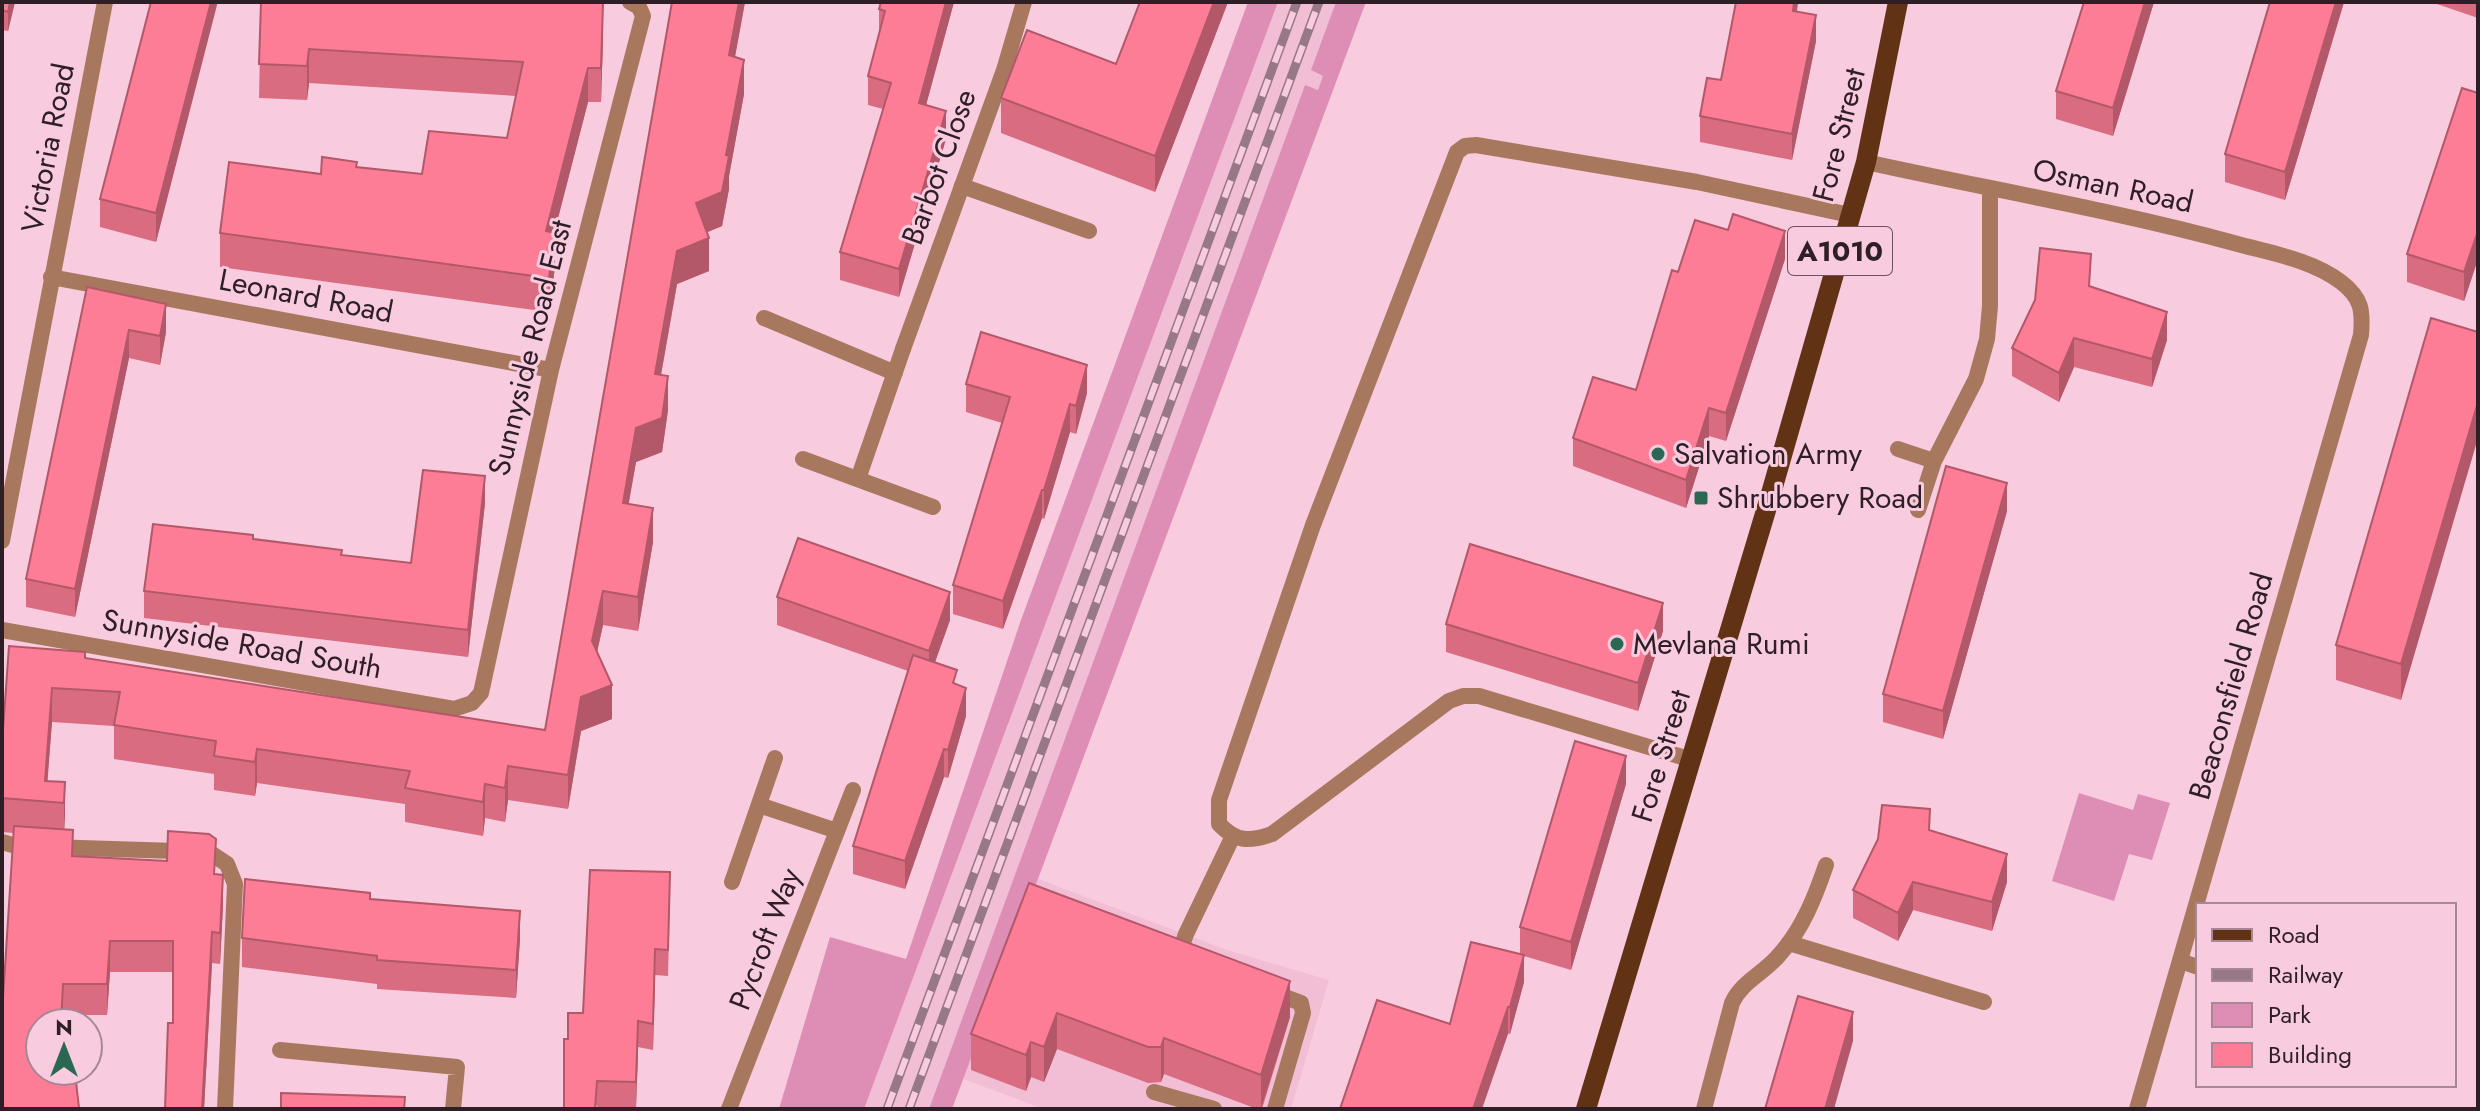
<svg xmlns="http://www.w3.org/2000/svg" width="2480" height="1111" viewBox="0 0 2480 1111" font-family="Jost,sans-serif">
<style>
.built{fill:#f2bed5}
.green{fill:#de8eb5}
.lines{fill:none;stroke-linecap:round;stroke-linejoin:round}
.service{stroke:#a8785e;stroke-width:16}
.minor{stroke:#a8785e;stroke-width:16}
.tertiary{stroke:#a8785e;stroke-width:16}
.primary{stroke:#623214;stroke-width:20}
.rail-casing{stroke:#977886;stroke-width:9}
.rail{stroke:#f8cbdf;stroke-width:6;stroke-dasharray:18;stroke-linecap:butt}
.wall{fill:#da6c81}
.shaded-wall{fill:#b25869}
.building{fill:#fe7d96;stroke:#b25869;stroke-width:2}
.poi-dot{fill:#2a6854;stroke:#f8cbdf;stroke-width:3}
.labels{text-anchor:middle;stroke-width:6;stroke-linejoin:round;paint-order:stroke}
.shield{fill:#f8cbdf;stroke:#6b525e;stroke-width:2}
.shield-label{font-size:28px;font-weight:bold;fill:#2e1e26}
.street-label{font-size:30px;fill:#2e1e26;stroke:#f8cbdf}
.poi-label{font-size:30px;fill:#2e1e26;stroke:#f8cbdf;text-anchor:start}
</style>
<rect width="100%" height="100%" fill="#f8cbdf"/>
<path class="built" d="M1278,2H1336L1311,70L1324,76L1318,90L1305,86L929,1109H864Z
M1038,879L1227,950L1329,980L1291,1109H1044L963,1079Z"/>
<path class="green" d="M1248,2H1278L864,1109H779L830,937L906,959L1021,620Z
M1336,2H1366L952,1109H929L1305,85L1318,90L1323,76L1311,70Z
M2079,793L2133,810L2138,794L2170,803L2152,860L2129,854L2114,901L2052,881Z"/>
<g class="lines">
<path class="service" d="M962,186L1089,231
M764,318L895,373
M803,459L933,507
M858,479L903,349
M759,805L837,831
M2,842L16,846L209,852L227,864L235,884L225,1109
M732,882L775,758
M1789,943L1984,1002
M1178,957L1186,934L1232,838
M2180,961L2198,967
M1269,991L1301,1003L1303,1013L1275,1109
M1154,1092L1214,1109"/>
<path class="minor" d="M1866,162C1988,189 2113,210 2234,243C2269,253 2311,259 2341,282C2362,298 2363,311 2361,335L2137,1109
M51,277L551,370
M903,349L1004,70L1024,2
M1898,449L1934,461
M1918,510L1934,461L1976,379L1987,339L1990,306V189
M2,630L454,709L472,703L481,693L551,370L643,16L639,7L630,2
M1692,760L1479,696H1463L1449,701L1272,834C1249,842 1236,842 1219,824V800L1313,525L1457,152L1465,146L1476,145L1697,182L1850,215
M280,1050L457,1067L453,1109
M729,1109L853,790
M1704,1109L1732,1003C1742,981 1765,973 1780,954C1803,928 1815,897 1826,865"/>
<path class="tertiary" d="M2,541L105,2"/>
<path class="primary" d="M1586,1109L1770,497L1866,162L1898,2"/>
<g class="rail-casing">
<path id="rail" d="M887,1109L1297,2
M909,1109L1319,2"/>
</g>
<use href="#rail" class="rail"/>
</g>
<path class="wall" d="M2,2H15L8,31L2,30Z
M217,2L156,242L100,227V199Z
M261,2L603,37L601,102H588L554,233L555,267L549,312L220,267V233L321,174H422L507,138L516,96L309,83L307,100L259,98Z
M672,2H745L735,57L744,94L729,176V189L722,226L707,232L709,271L677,284L661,375L668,410L662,452L636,462L628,504L653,542L638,631L603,625L597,652L612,719L581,731L568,809L508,800L505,822L485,818L483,836L405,822V804L257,783L255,796L214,790V774L114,759V726L52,722L47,781L65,782L64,829L73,856L216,874L223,905L220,964L212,963L204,1109H165L173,1023V972H110L107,1015H63L60,1073H75L79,1109H2L14,833L2,832V744L9,646L545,730Z
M954,2L926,105L946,139L899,297L840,280V252L883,109L868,105V76L879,36V9Z
M1140,2H1228L1155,192L1001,133V98L1116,64Z
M1798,2L1797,11L1816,41L1792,160L1700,142V116L1721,80Z
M2084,2H2154L2113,136L2056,119V91Z
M2344,2L2285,200L2225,182V154Z
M2431,2H2478V18Z
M2478,93V259L2464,301L2407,282V254Z
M1785,259L1726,441L1709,436L1686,508L1573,466V438L1636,390Z
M2091,286L2167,340L2152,387L2074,367L2059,402L2012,376V348Z
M87,287L166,332L160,365L129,358L75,617L26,607V579Z
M2478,332L2401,700L2336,680V645Z
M966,384L1087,393L1076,434L1070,432L1044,519L1042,518L1003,629L953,614V585L1002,423L966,412Z
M485,503L468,657L144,618V591L253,539L342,555L411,563Z
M2007,511L1943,739L1883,722V694Z
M777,597L950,620L935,662L957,685L966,716L948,778L944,777L905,889L853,874V846L908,671L777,625Z
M1446,624L1663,631L1638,711L1446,652Z
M1626,784L1571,970L1524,956V982L1510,1034L1450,1024L1520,954V927Z
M1930,830L2007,882L1992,931L1913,910L1898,941L1853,918V890Z
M1029,883L1290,1017L1262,1109H1257L1164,1074L1161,1082L1148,1083L1057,1049L1044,1082L1031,1077L1026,1091L971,1070V1034Z
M670,898L668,976L655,975L653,1050L638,1047L636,1108L597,1107L568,1039L583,1013Z
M370,899L520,939L516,998L377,989V984L242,967V938Z"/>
<path class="shaded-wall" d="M10,2H15L8,31V12Z
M211,2H217V5L156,242V213Z
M739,2H745L729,89V55Z
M946,2H954L919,131V103Z
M1214,2H1228L1155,192V156Z
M1794,2H1798L1793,36V11Z
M2145,2H2154L2113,136V108Z
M2336,2H2344L2285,200V172Z
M603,3V37L601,102V68Z
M1816,15V41L1792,160V134Z
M309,49V83L307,100V66Z
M744,60V94L729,176V189L722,226L696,237V203L726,155Z
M588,68V102L546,265V231Z
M946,111V139L899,297V269Z
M1785,231V259L1726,441V413Z
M2478,231V259L2464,301V272Z
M555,233V267L549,312V278Z
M709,238V271L677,284L655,408V374L677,251Z
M166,304V332L160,365V336Z
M2167,312V340L2152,387V359Z
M129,330V358L75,617V589Z
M2074,338V367L2059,402V373Z
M1087,365V393L1076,434V406Z
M668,376V410L662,452L636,462L623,537V503L636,428Z
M2478,402V438L2401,700V664Z
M1070,404V432L1044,519V490Z
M1709,408V436L1686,508V480Z
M485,476V503L468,657V630Z
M2007,483V511L1943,739V711Z
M1042,490V518L1003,629V601Z
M653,508V542L638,631V597Z
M603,591V625L592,675V641Z
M950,592V620L929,679V651Z
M1663,603V631L1638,711V683Z
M612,685V719L581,731L568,809V775L581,697Z
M52,688V722L46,801L45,781Z
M966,688V716L948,778V750Z
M257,749V783L255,796V762Z
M944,749V777L905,889V861Z
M1626,756V784L1571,970V942Z
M508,766V800L505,822V788Z
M65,782V816L64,836V803Z
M485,784V818L483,836V802Z
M2007,854V882L1992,931V902Z
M223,875V905L220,964V933Z
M1913,882V910L1898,941V913Z
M520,911V939L516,998V970Z
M212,932V963L204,1109H202Z
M110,941V972L107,1015V984Z
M655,949V975L653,1050V1024Z
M1524,955V982L1510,1034V1007Z
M1290,981V1017L1261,1109V1075Z
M63,984V1023H61Z
M1508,1007V1034L1482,1109H1473Z
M1853,1012V1041L1834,1109H1825Z
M1057,1013V1049L1044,1082V1047Z
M638,1021V1047L636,1108V1082Z
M1164,1038V1074L1161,1082V1047Z
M1031,1042V1077L1026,1091V1055Z"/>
<path class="building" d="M2,2H10L8,12L2,10Z
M151,2H211L156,213L100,199Z
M261,2H578L603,3L601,68H588L546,231L555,233L549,278L220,233L229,162L321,174L322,157L357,162L356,167L422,174L429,131L507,138L523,62L309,49L307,66L259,64Z
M672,2H739L729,55L744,60L726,155L729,156L722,192L696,203L709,238L677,251L655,374L668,376L662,418L636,428L623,503L653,508L638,597L603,591L592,641L612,685L581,697L568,775L508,766L505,788L485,784L483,802L405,788L410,771L257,749L255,762L214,756L216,741L114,725L120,692L52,688L45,781L65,782L64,803L2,798V744L9,646L85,652V658L545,730Z
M881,2H946L919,103L946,111L899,269L840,252L891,83L868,76L885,11L879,9Z
M1140,2H1214L1155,156L1001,98L1027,30L1116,64Z
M1736,2H1794L1793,11L1816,15L1792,134L1700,116L1707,78L1721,80Z
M2084,2H2145L2113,108L2056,91Z
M2270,2H2336L2285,172L2225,154Z
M2462,88L2478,93V231L2464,272L2407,254Z
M1733,214L1785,231L1726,413L1709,408L1686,480L1573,438L1593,377L1636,390L1672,270L1678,272L1695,220L1728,230Z
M2040,248L2091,254L2089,286L2167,312L2152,359L2074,338L2059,373L2012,348L2035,300Z
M87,287L166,304L160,336L129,330L75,589L26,579Z
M2431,318L2478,332V402L2401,664L2336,645Z
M981,332L1087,365L1076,406L1070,404L1044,490H1042L1003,601L953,585L1010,397L966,384Z
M1946,466L2007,483L1943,711L1883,694Z
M423,470L485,476L468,630L144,591L153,524L253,535V539L342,550L341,555L411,563Z
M798,538L950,592L929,651L777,597Z
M1470,544L1663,603L1638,683L1446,624Z
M913,655L957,670L953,683L966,688L948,750L944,749L905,861L853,846Z
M1575,741L1626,756L1571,942L1520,927Z
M1882,805L1930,809L1929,830L2007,854L1992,902L1913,882L1898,913L1853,890L1878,839Z
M14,826L73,830L72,856L167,861L168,831L209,834L216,839L214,874L223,875L220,933L212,932L202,1109H211H165L168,1023H173V941H110L107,984H63L61,1023H40V1071H58V1073H75L79,1108L71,1109H2V1014Z
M590,870L670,872L668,950L655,949L653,1024L638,1021L636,1082L597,1081L595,1109H564V1039H568V1013H583Z
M245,879L370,893V899L520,911L516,970L377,960V956L242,938Z
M1029,883L1290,981L1261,1075L1164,1038L1161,1047H1148L1057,1013L1044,1047L1031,1042L1026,1055L971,1034Z
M1471,942L1524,955L1510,1007H1508L1473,1109H1340L1377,1000L1450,1024Z
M1798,996L1853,1012L1825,1109H1765Z
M281,1093L405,1097L404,1109H281Z"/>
<g class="poi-dot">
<circle cx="1658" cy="454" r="8"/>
<rect x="1693" y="490" width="16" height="16" rx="4"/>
<circle cx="1617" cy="644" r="8"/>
</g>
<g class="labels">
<rect class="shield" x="1788" y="227" width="104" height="48" rx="6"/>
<g class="shield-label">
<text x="1840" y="261">A1010</text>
</g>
<g class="street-label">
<text transform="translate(1839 135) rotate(-76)" y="10">Fore Street</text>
<text transform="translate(48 148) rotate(-79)" y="10">Victoria Road</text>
<text transform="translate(939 167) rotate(-70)" y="10">Barbot Close</text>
<text transform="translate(2113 186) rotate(12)" y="10">Osman Road</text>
<text transform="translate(306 296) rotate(11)" y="10">Leonard Road</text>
<text transform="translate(530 348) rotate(-76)" y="10">Sunnyside Road East</text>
<text transform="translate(242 644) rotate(10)" y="10">Sunnyside Road South</text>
<text transform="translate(2231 686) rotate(-74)" y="10">Beaconsfield Road</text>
<text transform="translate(1661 756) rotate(-73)" y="10">Fore Street</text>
<text transform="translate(765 939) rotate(-69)" y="10">Pycroft Way</text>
</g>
<g class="poi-label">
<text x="1674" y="464">Salvation Army</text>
<text x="1717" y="508">Shrubbery Road</text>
<text x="1633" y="654">Mevlana Rumi</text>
</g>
</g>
<rect width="2480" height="1111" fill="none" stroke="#2e1e26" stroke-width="8"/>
<rect x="2196" y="903" width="260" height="184" fill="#f8cbdf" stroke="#a78695" stroke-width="2"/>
<rect x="2212" y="929" width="40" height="12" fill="#623214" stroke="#a78695" stroke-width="2"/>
<text x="2268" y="943" font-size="24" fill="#2e1e26">Road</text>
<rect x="2212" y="969" width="40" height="12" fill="#977886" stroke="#a78695" stroke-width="2"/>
<text x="2268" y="983" font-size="24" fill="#2e1e26">Railway</text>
<rect x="2212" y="1003" width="40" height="24" fill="#de8eb5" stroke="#a78695" stroke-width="2"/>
<text x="2268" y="1023" font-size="24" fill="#2e1e26">Park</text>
<rect x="2212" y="1043" width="40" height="24" fill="#fe7d96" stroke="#a78695" stroke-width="2"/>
<text x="2268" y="1063" font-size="24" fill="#2e1e26">Building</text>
<g transform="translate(64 1047)"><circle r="38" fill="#f8cbdf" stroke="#a78695" stroke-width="2"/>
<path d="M0-6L14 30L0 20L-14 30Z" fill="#2a6854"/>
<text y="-12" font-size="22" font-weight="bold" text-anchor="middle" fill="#2e1e26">N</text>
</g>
</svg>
